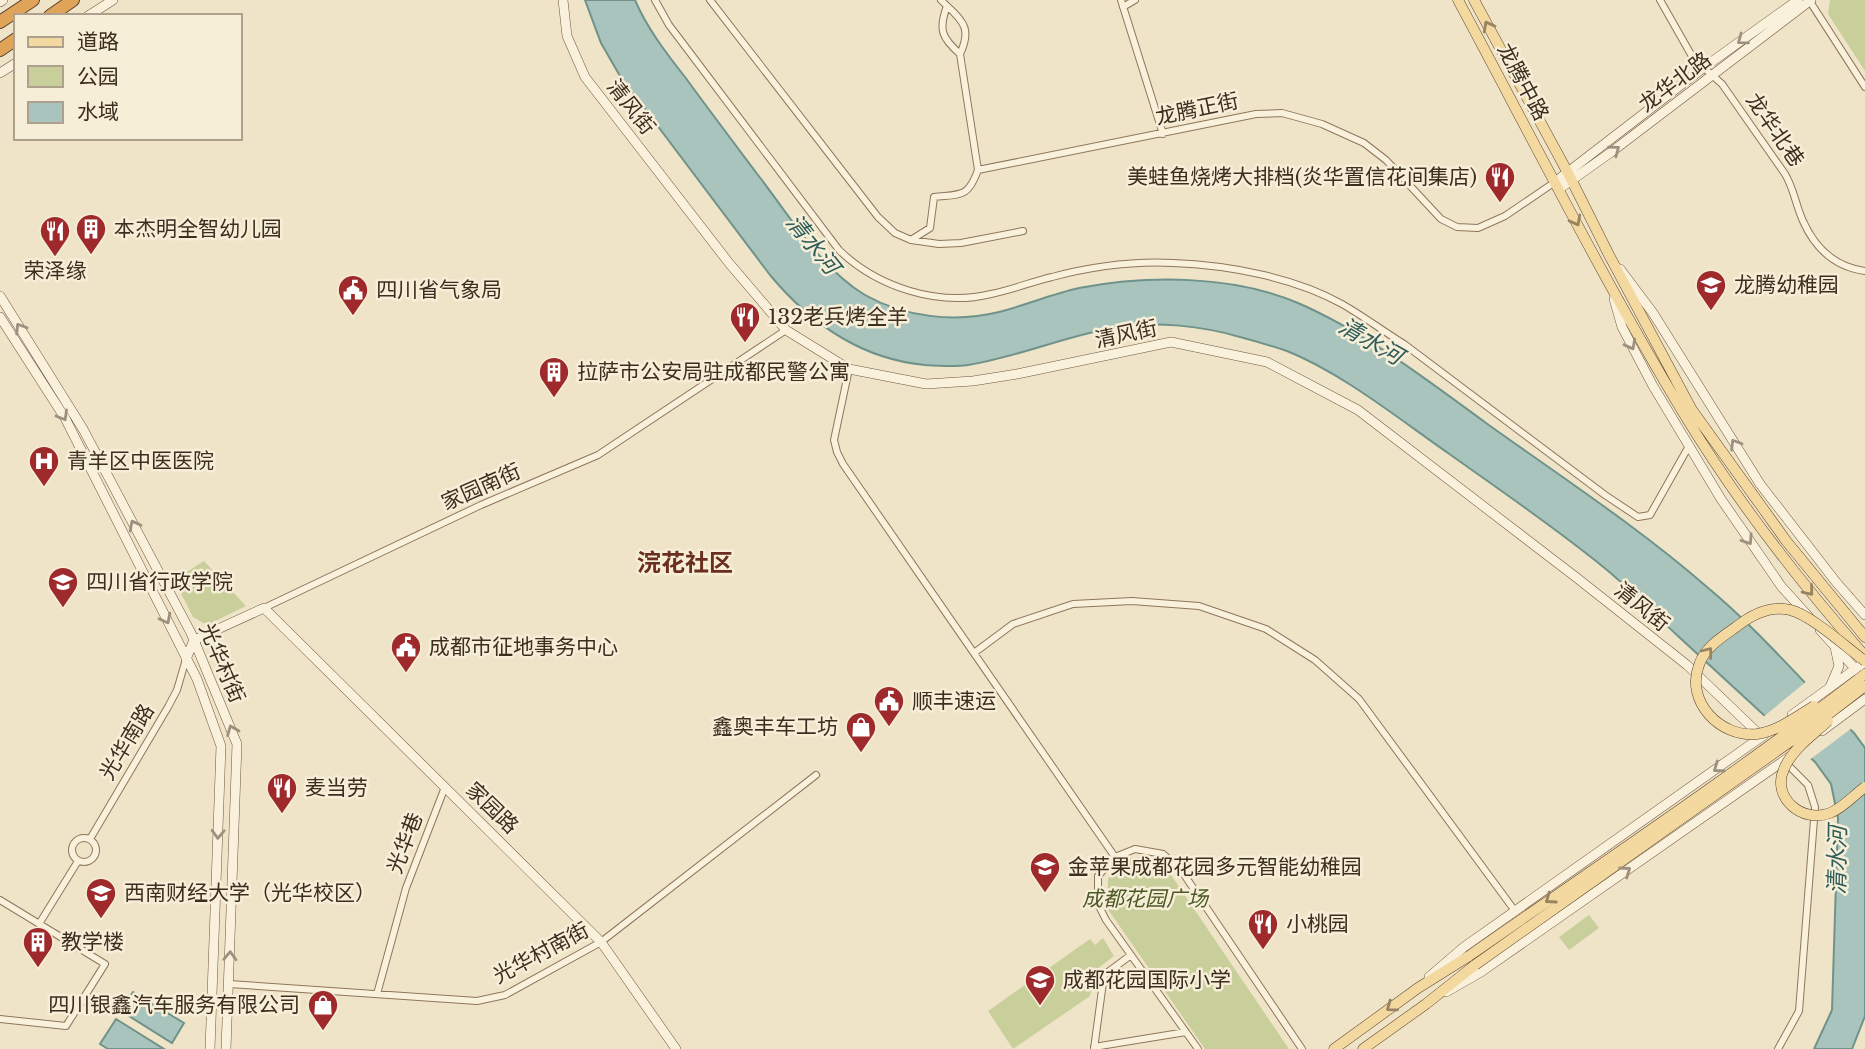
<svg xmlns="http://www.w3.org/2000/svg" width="1865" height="1049" viewBox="0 0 1865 1049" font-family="'Libre Baskerville','Noto Sans SC',serif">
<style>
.green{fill:#c9cf9b}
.water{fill:#a9c4bc;stroke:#6f938a;stroke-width:2}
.pier{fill:#f0e4c8}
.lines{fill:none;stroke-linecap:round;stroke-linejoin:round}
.street-casing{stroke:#8d765c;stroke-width:8}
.secondary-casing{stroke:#6f573f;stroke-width:10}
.primary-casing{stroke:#5b4430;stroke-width:11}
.highway-casing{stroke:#5b4430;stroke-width:14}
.street{stroke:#faf1dc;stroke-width:6}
.secondary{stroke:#faf1dc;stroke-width:9}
.primary{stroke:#f3d9a0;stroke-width:10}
.highway{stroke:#e0a458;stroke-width:12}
.primary-bridge-casing{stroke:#5b4430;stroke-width:11;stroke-linecap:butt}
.primary-bridge{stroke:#f3d9a0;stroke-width:10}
.oneway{stroke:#988460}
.oneway2{stroke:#9c907e}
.labels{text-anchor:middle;stroke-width:5;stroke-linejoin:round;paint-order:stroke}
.street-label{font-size:21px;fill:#3d2e20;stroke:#f7eed8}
.poi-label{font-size:21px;fill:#3d2e20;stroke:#f7eed8;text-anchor:start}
.park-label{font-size:21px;font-style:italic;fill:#4d5a26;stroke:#f7eed8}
.water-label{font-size:23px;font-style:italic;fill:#2f5d5a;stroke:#f7eed8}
.quarter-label{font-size:24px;font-weight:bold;fill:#6b2e1e;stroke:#f7eed8}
</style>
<rect width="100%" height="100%" fill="#f0e4c8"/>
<path class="green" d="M1830,0H1865V71L1828,14Z
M204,561L246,606L207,625L193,617L174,580Z
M1140,857L1167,869L1289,1049H1205L1107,908L1108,879L1122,859Z
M1589,915L1599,928L1569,950L1559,937Z
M1103,938L1114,956L1096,970L1090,996L1013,1049L988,1011L1090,939L1095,945Z"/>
<path class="water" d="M585,0H635C647,28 666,53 685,77C709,110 734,143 758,175C789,215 821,269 865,295C904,317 955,323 999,312C1026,305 1052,294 1079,288C1148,275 1233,275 1298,303C1365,332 1427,380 1486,423C1560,476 1638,527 1707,587C1760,631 1805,685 1854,733L1865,748V1016L1852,1049H1814L1832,1010L1838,818L1831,784L1815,762C1770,721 1725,679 1679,637C1655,615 1632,591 1607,570C1556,528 1501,491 1448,453C1399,419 1342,373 1287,351C1272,346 1255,341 1240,337C1202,326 1157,321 1118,327C1067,335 1019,357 968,365C955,367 939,366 925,365C861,359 810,323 770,275L620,76L601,43Z
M133,992L184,1023L172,1043L121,1011Z
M116,1019L164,1049H108L100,1044Z"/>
<path class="pier" d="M1807,681L1852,728L1808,761L1762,718Z"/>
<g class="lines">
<g class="street-casing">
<path id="street" d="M655,0L669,25L839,250C877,287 938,307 991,294C1011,290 1031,282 1052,277C1090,267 1133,261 1173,263C1227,265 1294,277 1342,304C1363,316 1383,331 1404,344L1605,495L1638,517L1650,515L1689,446
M710,0L878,217L895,233L911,240L930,228L934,197C961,194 968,198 978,170
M941,0L947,6C938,30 942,38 960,54L978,170L1256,114L1282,113L1322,124L1364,143L1386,160L1441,219L1457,227L1478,228L1505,216L1555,182
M1121,0L1163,134
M1660,0L1693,58L1722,84L1785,174C1794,189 1796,206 1803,221C1815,248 1835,267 1865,271
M1809,0L1865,87
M947,6C965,22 971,31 960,54
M1123,7L1135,0
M911,240L939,244L961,243L1023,231
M849,369L834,440L837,452L843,464L1115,857
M264,608L481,505L598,455L786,330
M974,653L1013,624L1073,604L1132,601L1199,606L1266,629L1315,660L1359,699L1515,911
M72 850a12 12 0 1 1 24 0a12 12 0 1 1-24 0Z
M90,839L168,707L177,690L186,659
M0,900L105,964L66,1026L0,1019
M39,924L78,861
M229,984L477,1001L505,995L601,942L816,775
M377,994L406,888L445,787
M1094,1047L1186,1032
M1094,1049L1104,975L1131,955
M1198,1049L1106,920L1098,904V876L1115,857L1135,849L1163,854L1181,870L1302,1049
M1778,1049L1799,1011L1815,807L1808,785L1785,762"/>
</g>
<g class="secondary-casing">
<path id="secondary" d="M563,0L567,36L585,77L729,263L786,330L849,369L926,384L973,381L1017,374L1171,342L1267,362L1358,410L1577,578L1687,665L1760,735
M0,2L3,0
M88,16L113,0
M0,73L16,63
M1555,182L1703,68L1798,0
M1559,189L1610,153L1811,0
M1620,269L1653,313L1760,484L1836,582L1865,615
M0,296L83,429L191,633L237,744L226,1049
M1614,299L1622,327L1653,386L1721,499L1781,586L1809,617
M0,317L65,418L197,679L221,746L210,1049
M1820,630L1860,674
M186,659L194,640L264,608L601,942L676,1049
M1830,687L1839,666L1835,647
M1792,715L1865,662
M1822,731L1865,699
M1429,977L1464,947L1764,735
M1446,992L1481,972L1792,755"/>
</g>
<g class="primary-casing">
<path id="primary" d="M1458,0C1532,138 1603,279 1684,414C1736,500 1799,581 1865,656
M1474,0L1568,173L1609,255L1692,410L1787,542L1865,637
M1334,1049L1418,988L1469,956
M1363,1049L1426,1004L1475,965"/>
</g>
<g class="highway-casing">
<path id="highway" d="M50,16L73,0
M0,22L33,0
M0,50L16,39"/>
</g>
<use href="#street" class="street"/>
<use href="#secondary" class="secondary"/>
<use href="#primary" class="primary"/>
<use href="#highway" class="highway"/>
<g class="primary-bridge-casing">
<path id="primary-bridge" d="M1814,706C1796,717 1778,731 1757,734C1720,738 1685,701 1699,665C1705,647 1722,637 1736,627C1751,615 1770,605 1790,610C1810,614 1847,648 1865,661
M1828,721C1813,735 1792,749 1784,769C1771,797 1802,824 1830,813C1843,808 1854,795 1865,787
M1469,956C1602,863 1737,773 1865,674
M1475,965L1822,719L1865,686"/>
</g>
<use href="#primary-bridge" class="primary-bridge"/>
</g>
<defs><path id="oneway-chevron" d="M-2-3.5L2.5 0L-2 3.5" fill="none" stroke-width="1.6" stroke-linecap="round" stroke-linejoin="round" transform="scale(1.75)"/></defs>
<g class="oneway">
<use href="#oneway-chevron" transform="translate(1488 26) rotate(-118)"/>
<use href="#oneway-chevron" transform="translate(1576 221) rotate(62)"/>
<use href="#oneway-chevron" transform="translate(1809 591) rotate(51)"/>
<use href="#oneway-chevron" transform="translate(1708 652) rotate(-52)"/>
<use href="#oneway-chevron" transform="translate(1550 899) rotate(145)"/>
<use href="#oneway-chevron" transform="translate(1391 1007) rotate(144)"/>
</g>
<g class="oneway2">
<use href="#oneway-chevron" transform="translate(1742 40) rotate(144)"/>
<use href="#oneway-chevron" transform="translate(1615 150) rotate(-37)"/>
<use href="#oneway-chevron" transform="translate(20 328) rotate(-122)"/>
<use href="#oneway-chevron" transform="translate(1631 345) rotate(62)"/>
<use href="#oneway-chevron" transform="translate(63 416) rotate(60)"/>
<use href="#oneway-chevron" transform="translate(1735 444) rotate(-122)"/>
<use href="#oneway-chevron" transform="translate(134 525) rotate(-118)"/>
<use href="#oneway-chevron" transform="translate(1748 540) rotate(56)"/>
<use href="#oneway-chevron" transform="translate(166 619) rotate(63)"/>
<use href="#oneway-chevron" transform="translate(232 730) rotate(-112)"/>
<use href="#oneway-chevron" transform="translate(1718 768) rotate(145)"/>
<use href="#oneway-chevron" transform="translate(218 834) rotate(92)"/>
<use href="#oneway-chevron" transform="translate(1626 871) rotate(-35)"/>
<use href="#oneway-chevron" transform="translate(230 956) rotate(-88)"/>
</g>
<defs>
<g id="restaurant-pin" transform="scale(1.575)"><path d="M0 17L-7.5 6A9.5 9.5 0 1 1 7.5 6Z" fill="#9e2a2b" stroke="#f7eed8"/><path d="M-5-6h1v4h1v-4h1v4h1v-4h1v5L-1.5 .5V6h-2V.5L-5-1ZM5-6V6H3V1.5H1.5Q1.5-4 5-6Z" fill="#fff"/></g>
<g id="building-pin" transform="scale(1.575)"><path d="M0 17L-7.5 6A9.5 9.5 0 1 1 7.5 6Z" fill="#9e2a2b" stroke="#f7eed8"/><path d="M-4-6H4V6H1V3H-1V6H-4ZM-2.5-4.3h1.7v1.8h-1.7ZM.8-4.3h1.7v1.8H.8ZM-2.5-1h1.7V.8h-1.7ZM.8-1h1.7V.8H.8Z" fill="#fff"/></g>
<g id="school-pin" transform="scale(1.575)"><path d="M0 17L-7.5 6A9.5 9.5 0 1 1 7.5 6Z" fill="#9e2a2b" stroke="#f7eed8"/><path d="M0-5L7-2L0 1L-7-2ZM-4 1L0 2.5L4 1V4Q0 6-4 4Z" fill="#fff"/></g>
<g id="civic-pin" transform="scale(1.575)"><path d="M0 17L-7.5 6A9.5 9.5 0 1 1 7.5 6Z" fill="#9e2a2b" stroke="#f7eed8"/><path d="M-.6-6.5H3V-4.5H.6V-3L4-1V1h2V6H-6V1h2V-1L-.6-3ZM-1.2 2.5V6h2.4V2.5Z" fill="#fff"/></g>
<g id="hospital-pin" transform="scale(1.575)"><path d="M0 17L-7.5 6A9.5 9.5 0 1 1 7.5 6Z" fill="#9e2a2b" stroke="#f7eed8"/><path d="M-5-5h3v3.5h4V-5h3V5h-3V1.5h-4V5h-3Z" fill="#fff"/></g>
<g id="university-pin" transform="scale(1.575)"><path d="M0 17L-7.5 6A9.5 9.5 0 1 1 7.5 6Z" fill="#9e2a2b" stroke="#f7eed8"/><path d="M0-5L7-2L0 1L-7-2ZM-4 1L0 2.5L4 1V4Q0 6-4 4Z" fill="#fff"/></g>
<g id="shop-pin" transform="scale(1.575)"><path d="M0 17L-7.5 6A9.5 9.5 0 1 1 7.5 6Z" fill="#9e2a2b" stroke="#f7eed8"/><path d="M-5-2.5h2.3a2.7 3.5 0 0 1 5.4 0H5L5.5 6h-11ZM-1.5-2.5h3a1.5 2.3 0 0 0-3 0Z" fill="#fff"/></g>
</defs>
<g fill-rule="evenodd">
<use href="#restaurant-pin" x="1500" y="177"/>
<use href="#building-pin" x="91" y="229"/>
<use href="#restaurant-pin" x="55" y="231"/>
<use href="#school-pin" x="1711" y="285"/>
<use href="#civic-pin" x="353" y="290"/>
<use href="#restaurant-pin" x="745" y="317"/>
<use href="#building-pin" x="554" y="372"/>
<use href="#hospital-pin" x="44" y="461"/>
<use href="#university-pin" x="63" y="582"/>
<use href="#civic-pin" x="406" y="647"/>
<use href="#civic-pin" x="889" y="701"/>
<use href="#shop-pin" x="861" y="727"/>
<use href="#restaurant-pin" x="282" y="788"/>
<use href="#school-pin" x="1045" y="867"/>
<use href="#university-pin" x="101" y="893"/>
<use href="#restaurant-pin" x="1263" y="924"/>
<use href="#building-pin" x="38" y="942"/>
<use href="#school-pin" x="1040" y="980"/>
<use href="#shop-pin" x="323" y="1005"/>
</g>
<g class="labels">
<g class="street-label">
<text transform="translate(1523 82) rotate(62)" y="7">龙腾中路</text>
<text transform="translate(1675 82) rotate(-37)" y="7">龙华北路</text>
<text transform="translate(631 107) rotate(52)" y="7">清风街</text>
<text transform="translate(1197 109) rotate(-12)" y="7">龙腾正街</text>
<text transform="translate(1775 130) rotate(55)" y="7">龙华北巷</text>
<text transform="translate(1126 334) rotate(-12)" y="7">清风街</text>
<text transform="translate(481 487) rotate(-24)" y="7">家园南街</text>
<text transform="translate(1642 607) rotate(39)" y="7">清风街</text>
<text transform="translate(222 663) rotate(67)" y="7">光华村街</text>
<text transform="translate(127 742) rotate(-59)" y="7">光华南路</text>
<text transform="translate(492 808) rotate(44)" y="7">家园路</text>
<text transform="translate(405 843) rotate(-69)" y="7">光华巷</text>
<text transform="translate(541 953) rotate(-28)" y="7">光华村南街</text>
</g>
<g class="poi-label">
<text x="1477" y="184" text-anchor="end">美蛙鱼烧烤大排档(炎华置信花间集店)</text>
<text x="114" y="236">本杰明全智幼儿园</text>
<text x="55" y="278" text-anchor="middle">荣泽缘</text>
<text x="1734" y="292">龙腾幼稚园</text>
<text x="376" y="297">四川省气象局</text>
<text x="768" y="324">132老兵烤全羊</text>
<text x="577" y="379">拉萨市公安局驻成都民警公寓</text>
<text x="67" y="468">青羊区中医医院</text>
<text x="86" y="589">四川省行政学院</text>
<text x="429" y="654">成都市征地事务中心</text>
<text x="912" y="708">顺丰速运</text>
<text x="838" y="734" text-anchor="end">鑫奥丰车工坊</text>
<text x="305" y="795">麦当劳</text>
<text x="1068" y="874">金苹果成都花园多元智能幼稚园</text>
<text x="124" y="900">西南财经大学（光华校区）</text>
<text x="1286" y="931">小桃园</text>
<text x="61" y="949">教学楼</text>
<text x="1063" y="987">成都花园国际小学</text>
<text x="300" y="1012" text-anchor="end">四川银鑫汽车服务有限公司</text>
</g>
<g class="park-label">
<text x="1145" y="906">成都花园广场</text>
</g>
<g class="water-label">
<text transform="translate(813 244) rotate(51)" y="8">清水河</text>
<text transform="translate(1371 341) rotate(30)" y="8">清水河</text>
<text transform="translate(1837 860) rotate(-89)" y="8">清水河</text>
</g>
<g class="quarter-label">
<text x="685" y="571">浣花社区</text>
</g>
</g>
<rect x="14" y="14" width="228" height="126" fill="#f7eed8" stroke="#ada18e" stroke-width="2"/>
<rect x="28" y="37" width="35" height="10" fill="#f3d9a0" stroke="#ada18e" stroke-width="2"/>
<text x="77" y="49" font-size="21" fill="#3d2e20">道路</text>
<rect x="28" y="66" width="35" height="21" fill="#c9cf9b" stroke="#ada18e" stroke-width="2"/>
<text x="77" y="84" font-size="21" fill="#3d2e20">公园</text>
<rect x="28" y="102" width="35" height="21" fill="#a9c4bc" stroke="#ada18e" stroke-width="2"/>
<text x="77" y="119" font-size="21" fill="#3d2e20">水域</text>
</svg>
